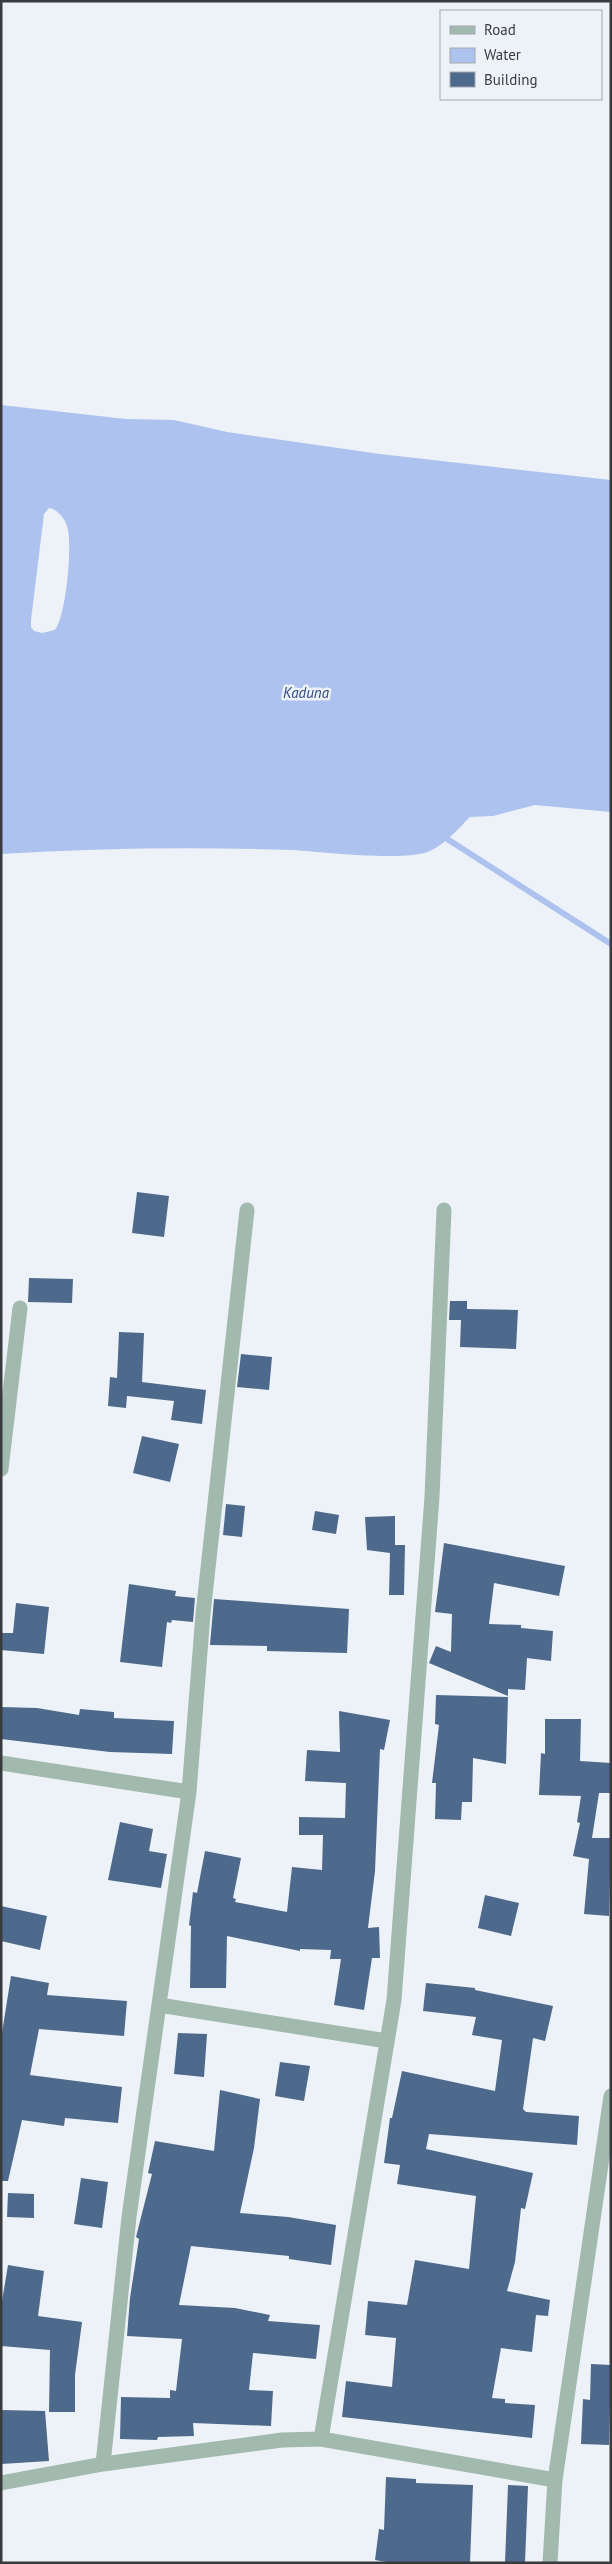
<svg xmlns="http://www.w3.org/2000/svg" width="612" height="2564" viewBox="0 0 612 2564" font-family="'PT Sans',sans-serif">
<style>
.water{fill:#adc2ee;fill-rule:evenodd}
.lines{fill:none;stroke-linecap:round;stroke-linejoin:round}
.stream{stroke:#adc2ee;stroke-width:6}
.building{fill:#4d698c}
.minor{stroke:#a2b9ae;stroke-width:15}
.labels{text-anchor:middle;stroke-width:5;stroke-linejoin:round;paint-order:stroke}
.water-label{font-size:15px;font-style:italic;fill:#324a80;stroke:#edf2f8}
</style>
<rect width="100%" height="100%" fill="#edf2f8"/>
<path class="water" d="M1,405L126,419L174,420L227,432L380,454L611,480V812L535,805L493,816L470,817C458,829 445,844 430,851C405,862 323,852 293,850C196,847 98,848 1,854ZM49,508C58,509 67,521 68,530C72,550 66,615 55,630L42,633L34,631L31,627V620L44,514Z"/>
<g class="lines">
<path class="stream" d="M441,835L611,944"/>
</g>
<path class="building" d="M137,1192L169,1196L164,1237L132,1233Z
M29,1278L73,1279L72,1303L28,1302Z
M450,1301H467V1309L518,1310L516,1349L460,1347L461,1320H449Z
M119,1332L144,1333L142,1382L206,1390L202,1424L171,1420L174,1401L127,1396L126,1408L108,1406L110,1377L117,1378Z
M241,1354L272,1357L269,1390L237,1387Z
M142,1436L179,1444L170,1482L133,1473Z
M226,1504L245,1506L242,1537L223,1535Z
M315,1511L339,1515L336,1534L312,1530Z
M395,1516V1545H405L404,1595H389L390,1553L367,1550L365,1517Z
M444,1543L565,1566L559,1596L494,1583L489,1624L521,1625V1628L553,1631L551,1661L527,1658L525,1690L508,1689V1696L429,1663L436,1646L451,1652L452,1614L435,1612Z
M129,1584L176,1591L175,1596L195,1598L193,1622L172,1620L171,1623L167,1622L162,1667L120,1662Z
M214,1599L349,1609L347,1653L267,1651V1646L210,1645Z
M16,1603L49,1607L44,1654L1,1650V1633H13Z
M436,1695L508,1697L506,1764L473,1758L472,1802H462L461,1820L435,1819L436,1783H432L439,1725L435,1724Z
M1,1707L37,1708L79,1715L80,1709L114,1712V1718L174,1721L172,1754L110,1752L1,1739Z
M339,1711L390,1720L384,1750L380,1749L375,1871L368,1928L379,1927L380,1958H372L364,2010L334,2005L341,1959H330L331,1950L300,1949V1951L227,1936L226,1988H190L191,1926L189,1925L193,1892L197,1893L205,1851L241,1858L233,1898L236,1899L235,1902L287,1912L292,1867L322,1870L323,1835H299V1817L345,1818L346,1783L305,1781L307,1750L340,1752Z
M545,1719H581L580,1761L611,1763V1793H599L592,1838H611L609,1916L584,1914L589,1859L573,1856L580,1823L577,1822L581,1796L539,1795L541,1753L545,1754Z
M120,1822L153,1829L149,1851L167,1854L161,1888L108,1880Z
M485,1895L519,1903L511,1936L478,1928Z
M1,1906L47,1916L40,1950L1,1941Z
M11,1976L49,1983L47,1995L127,2001L124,2036L39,2029L30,2075L122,2087L118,2123L65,2118L64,2126L22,2120L8,2181H1V2039Z
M426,1983L475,1988V1990L553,2006L545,2041L533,2038L523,2109L526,2112L579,2116L577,2145L429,2134L426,2149L533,2173L525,2209L521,2208L515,2262L507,2291L550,2300L548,2316L536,2315L532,2352L501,2348L492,2398L505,2399V2403L535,2405L532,2438L342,2417L346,2381L392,2387L396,2338L365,2335L368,2301L407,2305L415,2260L469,2269L476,2196L397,2184L400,2165L384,2163L390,2118H392L402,2071L495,2091L502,2040L472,2035L476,2017L423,2011Z
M178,2033L207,2034L204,2077L174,2074Z
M280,2062L310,2066L304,2101L275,2096Z
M220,2090L260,2099L254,2148L240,2213L288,2217L336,2225L331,2265L289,2259V2256L191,2246L179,2305L235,2308L270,2315L268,2321L320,2325L316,2359L253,2353L249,2390L273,2391L271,2426L193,2423L194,2436L158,2437L157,2440L120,2439L121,2397L170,2398V2390L176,2391L182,2339L127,2336L130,2298L139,2239L136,2237L152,2174L148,2173L155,2141L214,2151Z
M81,2178L108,2182L102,2228L74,2224Z
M8,2193L34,2194V2218L7,2217Z
M8,2265L44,2271L38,2316L82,2322L75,2375V2412H49L50,2350L1,2346V2307Z
M591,2364L611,2365L609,2445L581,2444L583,2399L590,2400Z
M1,2410L45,2411L49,2461L1,2464Z
M386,2477L416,2479V2483L473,2485L470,2563H392L375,2560L379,2529L384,2530Z
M508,2485L528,2486L525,2563H505Z"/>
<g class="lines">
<path class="minor" d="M1,1469L20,1308
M1,1763L189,1792
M159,2005L387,2041
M321,2439L394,2000L432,1497L444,1210
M103,2464L129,2217L189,1792L203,1614L247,1210
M1,2483L103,2464L282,2440L321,2439L555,2480
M550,2563L555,2480L611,2096"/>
</g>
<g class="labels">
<g class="water-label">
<text x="306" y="698">Kaduna</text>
</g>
</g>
<rect width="612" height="2564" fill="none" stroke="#393a3d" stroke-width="5"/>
<rect x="440" y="10" width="162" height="90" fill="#edf2f8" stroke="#a5a8ad"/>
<rect x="450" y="26" width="25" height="8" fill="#a2b9ae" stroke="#a5a8ad"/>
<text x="484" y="35" font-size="15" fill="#393a3d">Road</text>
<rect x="450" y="48" width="25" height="15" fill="#adc2ee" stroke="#a5a8ad"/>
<text x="484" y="60" font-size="15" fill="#393a3d">Water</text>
<rect x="450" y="72" width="25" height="15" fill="#4d698c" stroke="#a5a8ad"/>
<text x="484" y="85" font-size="15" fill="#393a3d">Building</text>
</svg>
